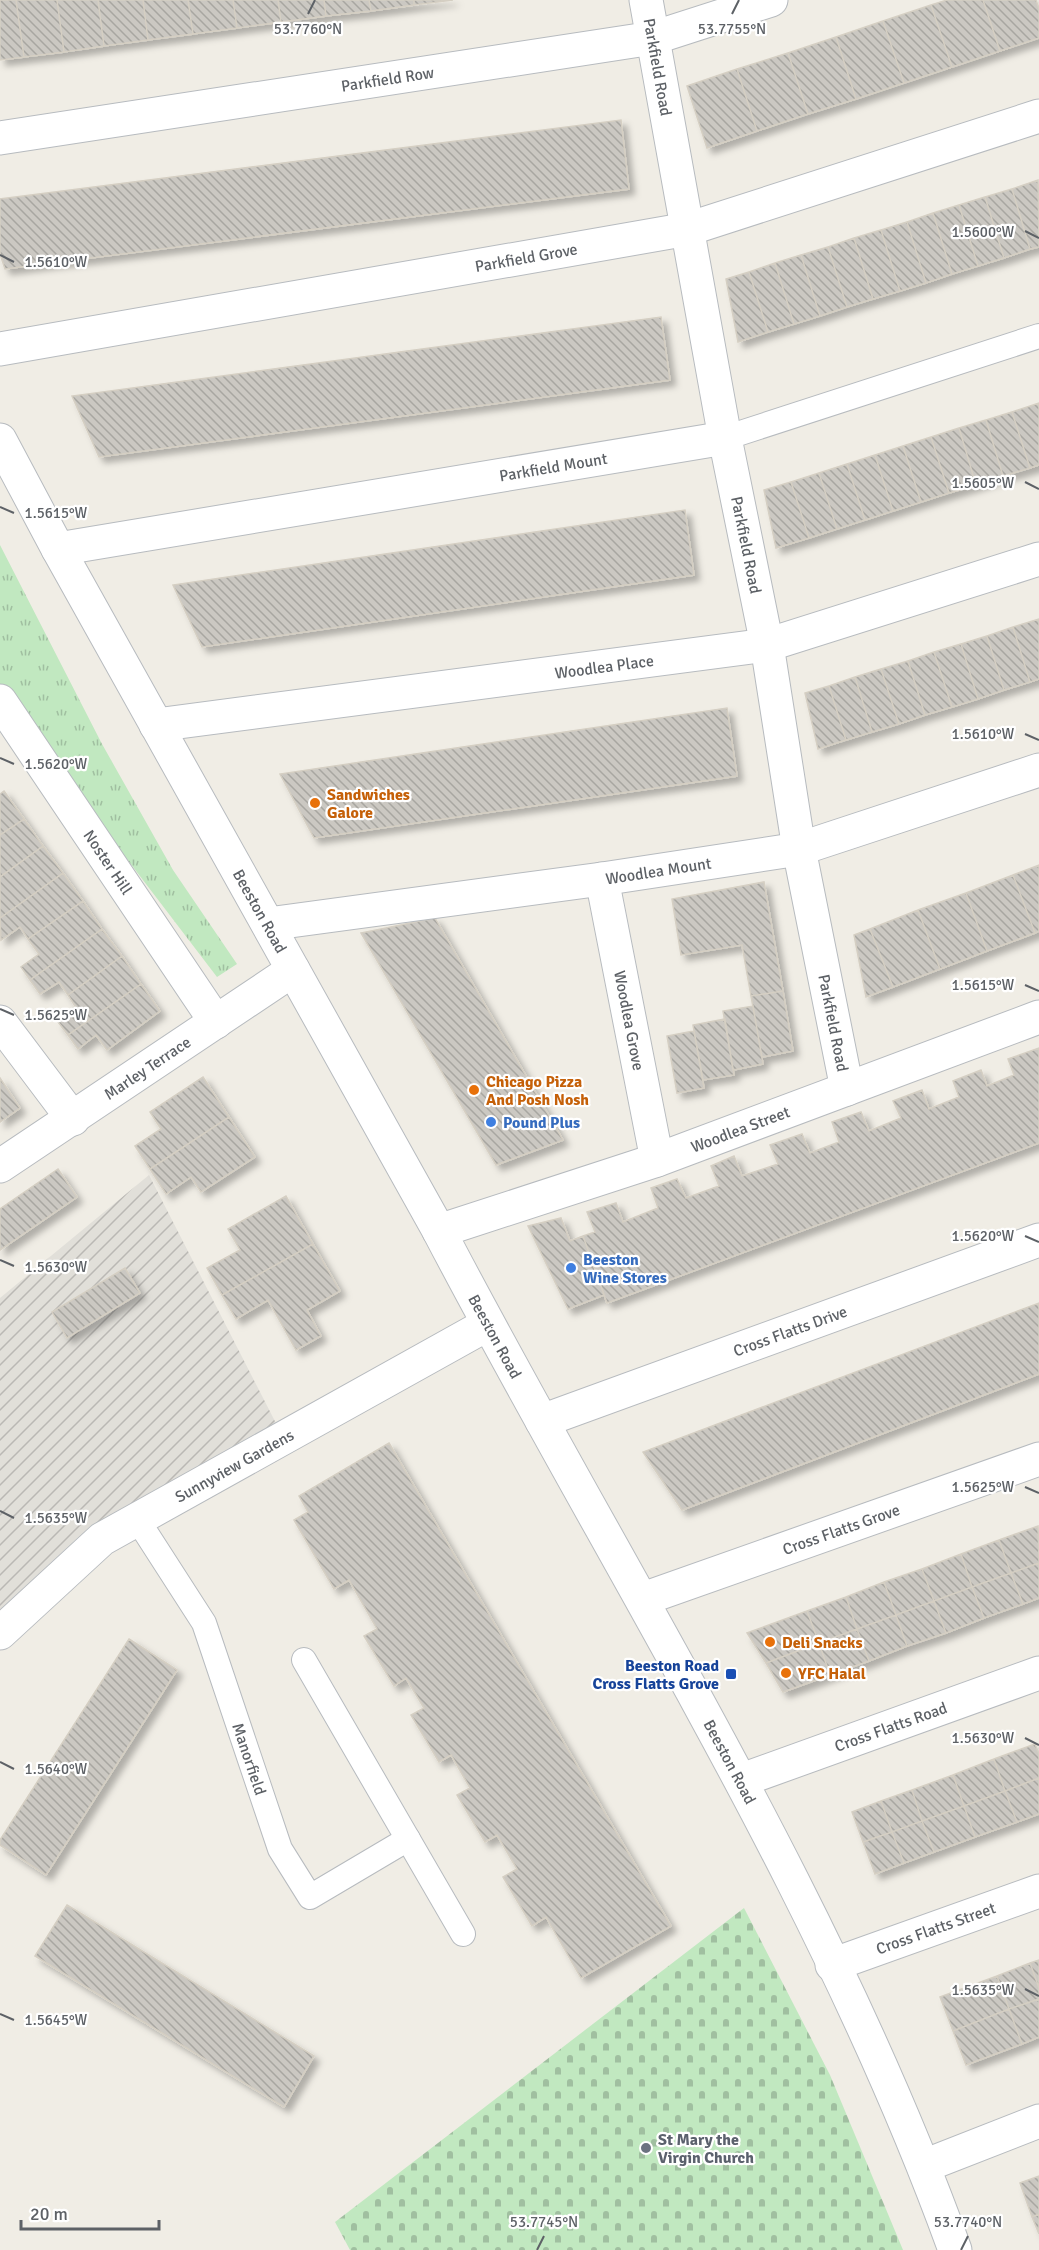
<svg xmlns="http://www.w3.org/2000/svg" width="1039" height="2250" viewBox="0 0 1039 2250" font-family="Signika,sans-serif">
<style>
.industrial{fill:url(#industrial-furrows)}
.grass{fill:url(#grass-tufts)}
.cemetery{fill:url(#cemetery-stones)}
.building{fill:url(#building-back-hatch);stroke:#d5cfc3;stroke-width:1.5;filter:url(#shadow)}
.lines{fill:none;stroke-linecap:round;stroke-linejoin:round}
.service-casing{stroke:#b7bbbf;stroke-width:26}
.minor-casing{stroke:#b7bbbf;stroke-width:35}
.tertiary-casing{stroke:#b7bbbf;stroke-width:35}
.service{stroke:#fff;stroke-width:24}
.minor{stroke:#fff;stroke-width:33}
.tertiary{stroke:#fff;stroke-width:33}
.ticks{fill:none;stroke:#5d6166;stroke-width:2}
.food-dot{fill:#e8710a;stroke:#fff;stroke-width:2}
.shop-dot{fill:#3f7fe0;stroke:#fff;stroke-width:2}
.transit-dot{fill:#1a4fb4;stroke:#fff;stroke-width:2}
.worship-dot{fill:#6b7280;stroke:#fff;stroke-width:2}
.labels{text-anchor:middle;stroke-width:4.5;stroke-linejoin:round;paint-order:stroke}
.street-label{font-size:16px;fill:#5d6166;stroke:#fff}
.food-label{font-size:16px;font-weight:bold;fill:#c56008;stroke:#fff;text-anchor:start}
.shop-label{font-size:16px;font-weight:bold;fill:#366cbe;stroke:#fff;text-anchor:start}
.transit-label{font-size:16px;font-weight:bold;fill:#164399;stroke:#fff;text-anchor:end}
.worship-label{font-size:16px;font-weight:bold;fill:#5b616d;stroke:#fff;text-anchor:start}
.ticks-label{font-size:15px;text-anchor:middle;fill:#5d6166;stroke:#fff;stroke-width:4.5;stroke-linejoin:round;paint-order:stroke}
</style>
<defs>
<pattern id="industrial-furrows" width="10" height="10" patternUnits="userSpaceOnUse" patternTransform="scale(1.5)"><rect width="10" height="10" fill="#e1dfd9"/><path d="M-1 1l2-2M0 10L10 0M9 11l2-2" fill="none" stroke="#bab8b4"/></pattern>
<pattern id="grass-tufts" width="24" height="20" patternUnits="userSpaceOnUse" patternTransform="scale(1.5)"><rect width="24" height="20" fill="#c1e8c0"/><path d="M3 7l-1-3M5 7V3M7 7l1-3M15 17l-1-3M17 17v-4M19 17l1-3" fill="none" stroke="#a0bfa0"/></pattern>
<pattern id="cemetery-stones" width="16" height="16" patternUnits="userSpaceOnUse" patternTransform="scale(1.5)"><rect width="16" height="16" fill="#c1e8c0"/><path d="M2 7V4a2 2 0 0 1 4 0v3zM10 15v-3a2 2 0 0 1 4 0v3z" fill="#a0bfa0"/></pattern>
<pattern id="building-back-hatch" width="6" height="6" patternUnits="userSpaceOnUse" patternTransform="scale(1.5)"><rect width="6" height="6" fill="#cbc8c2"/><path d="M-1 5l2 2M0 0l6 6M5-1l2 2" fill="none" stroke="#a8a6a1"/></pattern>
<filter id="shadow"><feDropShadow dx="5.5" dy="5.5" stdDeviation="3" flood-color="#0004"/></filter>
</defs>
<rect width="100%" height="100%" fill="#f0ede5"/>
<path class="industrial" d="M149,1175L283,1437L102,1539L0,1633V1298Z"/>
<path class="grass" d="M0,545L102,744L173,870L237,964L217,977L33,736L0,687Z"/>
<path class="cemetery" d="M744,1908L830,2075L903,2250H350L335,2222Z"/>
<path class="building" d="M0,0H16L24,57L0,60Z
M16,0H57L64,52L24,57Z
M57,0H98L104,46L64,52Z
M98,0H143L148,40L104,46Z
M143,0H188L193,34L148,40Z
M188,0H233L237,28L193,34Z
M233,0H278L281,22L237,28Z
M278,0H324L326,16L281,22Z
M324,0H369L371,11L326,16Z
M369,0H414V5L371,11Z
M414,0H453L414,5Z
M947,0H983L1000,51L952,67L931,5Z
M983,0H1036L1039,9V38L1000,51Z
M931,5L952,67L904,83L883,21Z
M883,21L904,83L856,99L836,37Z
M836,37L856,99L808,114L788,53Z
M788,53L808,114L757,131L737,69Z
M737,69L757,131L707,148L687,86Z
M621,120L629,189L5,269L0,254V199Z
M1038,180L1039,247L1030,249L1012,189Z
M1012,189L1030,249L1004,258L985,197Z
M985,197L1004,258L978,266L959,205Z
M959,205L978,266L952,274L933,213Z
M933,213L952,274L926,283L907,222Z
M907,222L926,283L900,291L881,230Z
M881,230L900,291L873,299L854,238Z
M854,238L873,299L847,307L828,247Z
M828,247L847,307L820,316L801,255Z
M801,255L820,316L794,324L775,263Z
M775,263L794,324L768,332L749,272Z
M749,272L768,332L738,342L726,279Z
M661,317L670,380L99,457L72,396Z
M1039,403V465L1030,468L1012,412Z
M1012,412L1030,468L1003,476L986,420Z
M986,420L1003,476L976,485L959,428Z
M959,428L976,485L949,493L931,437Z
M931,437L949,493L921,502L903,446Z
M903,446L921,502L893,511L875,455Z
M875,455L893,511L865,520L847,464Z
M847,464L865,520L837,529L819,473Z
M819,473L837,529L809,538L791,482Z
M791,482L809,538L776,548L764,490Z
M685,510L694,575L202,647L173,585Z
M1039,619V679L1030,682L1013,627Z
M1013,627L1030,682L1004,690L987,636Z
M987,636L1004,690L978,699L961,644Z
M961,644L978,699L952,707L934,652Z
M934,652L952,707L925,715L908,661Z
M908,661L925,715L899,724L881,669Z
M881,669L899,724L872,732L855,677Z
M855,677L872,732L846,740L829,686Z
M829,686L846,740L818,749L805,693Z
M727,708L737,776L314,838L280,774Z
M4,791L24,819L0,835V794Z
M24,819L43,846L0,877V835Z
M43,846L63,873L0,918V877Z
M1039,865V931L1035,933L1013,875Z
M63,873L83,901L28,939L20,927L1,940L0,918Z
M1013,875L1035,933L987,951L966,893Z
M764,882L783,991L751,996L742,945L681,955L672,899Z
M966,893L987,951L940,969L918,910Z
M83,901L102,929L30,980L21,967L39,954L28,939Z
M918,910L940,969L893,987L870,929Z
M435,918L563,1140L496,1165L361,933Z
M102,929L122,956L68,995L59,982L40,994L30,980Z
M870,929L893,987L866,997L854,935Z
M122,956L141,984L68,1035L58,1022L77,1009L68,995Z
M141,984L160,1011L107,1050L96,1035L78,1049L68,1035Z
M783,991L793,1051L762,1057L751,996Z
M753,1006L763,1064L733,1070L723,1011Z
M725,1019L734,1075L703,1080L693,1025Z
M694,1031L704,1088L677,1093L667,1036Z
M1039,1048V1143L607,1303L583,1236L595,1232L587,1212L616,1203L623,1222L658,1208L651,1188L677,1179L686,1198L719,1186L711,1166L734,1156L742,1176L778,1164L770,1145L802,1134L810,1153L839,1142L832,1122L861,1112L869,1131L901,1118L893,1101L922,1090L929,1109L959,1097L953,1081L981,1070L987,1086L1014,1075L1008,1059Z
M203,1077L229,1117L150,1169L135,1146L161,1129L150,1112Z
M0,1078L20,1108L0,1122Z
M229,1117L255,1157L201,1192L191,1177L166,1194L150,1169Z
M58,1169L77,1197L0,1250V1209Z
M286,1196L313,1244L222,1295L207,1268L240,1250L228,1229Z
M561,1218L570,1241L583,1236L604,1295L568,1309L528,1226Z
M313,1244L340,1291L307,1310L321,1336L296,1350L268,1300L236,1319L222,1295Z
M125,1268L140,1293L67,1338L52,1312Z
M1039,1303V1374L682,1510L643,1452Z
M389,1443L671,1926L581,1978L546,1917L532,1926L503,1877L517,1869L497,1835L485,1842L457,1795L470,1788L451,1755L439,1762L411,1715L424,1708L406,1678L394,1686L364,1636L377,1629L349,1580L334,1589L294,1520L308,1512L299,1496Z
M1038,1526L1039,1563L1011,1573L999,1540Z
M999,1540L1011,1573L972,1587L961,1554Z
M961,1554L972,1587L934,1601L922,1569Z
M1039,1563V1598L1023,1604L1011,1573Z
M922,1569L934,1601L896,1615L884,1582Z
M1011,1573L1023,1604L984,1618L972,1587Z
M884,1582L896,1615L857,1629L846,1597Z
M972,1587L984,1618L946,1633L934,1601Z
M846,1597L857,1629L819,1643L807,1611Z
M934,1601L946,1633L907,1646L896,1615Z
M807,1611L819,1643L766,1663L747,1633Z
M896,1615L907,1646L869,1661L857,1629Z
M857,1629L869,1661L830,1675L819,1643Z
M129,1639L177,1670L46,1875L0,1845V1840Z
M819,1643L830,1675L783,1692L766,1663Z
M1035,1744L1039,1754V1778L1005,1791L994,1759Z
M994,1759L1005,1791L964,1806L953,1775Z
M953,1775L964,1806L922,1821L912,1790Z
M1039,1778V1814L1017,1822L1005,1791Z
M912,1790L922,1821L892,1832L881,1801Z
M1005,1791L1017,1822L975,1837L964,1806Z
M881,1801L892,1832L863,1842L852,1812Z
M964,1806L975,1837L934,1852L922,1821Z
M922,1821L934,1852L904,1863L892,1832Z
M892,1832L904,1863L875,1874L863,1842Z
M67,1905L314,2056L284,2107L35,1956Z
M1039,1960V1988L1030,1963Z
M1030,1963L1039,1988V1999L1009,2009L997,1976Z
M997,1976L1009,2009L953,2031L940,1997Z
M1039,1999V2037L1022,2044L1009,2009Z
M1009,2009L1022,2044L966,2065L953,2031Z
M1039,2176V2214L1032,2217L1020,2183Z
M1039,2214V2234L1032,2217Z"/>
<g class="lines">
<g class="service-casing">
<g id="service">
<path d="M725,438L1039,336"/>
<path id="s1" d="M137,1519L204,1623L280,1849L310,1897L408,1839"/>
<path d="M304,1660L463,1934"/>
</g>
</g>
<g class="minor-casing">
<g id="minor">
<path id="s2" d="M646,0L725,438L767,645L799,849L847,1089"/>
<path id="s3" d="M0,138L653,38L771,0"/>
<path id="s4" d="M0,349L688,229L1039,116"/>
<path id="s5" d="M58,549L725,438"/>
<path id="s6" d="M0,701L216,1022"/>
<path id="s7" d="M156,725L767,645L1039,559"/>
<path id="s8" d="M602,879L657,1160"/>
<path id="s9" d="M268,924L602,879L799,849L1039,770"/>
<path d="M0,1022L73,1119"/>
<path id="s10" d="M0,1166L293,970"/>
<path id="s11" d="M439,1231L657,1160L1039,1017"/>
<path id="s12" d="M542,1421L1039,1240"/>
<path id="s13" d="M643,1599L1039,1459"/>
<path id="s14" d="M0,1633L102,1539L488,1324"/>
<path id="s15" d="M742,1780L1039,1673"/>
<path id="s16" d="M832,1965L1039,1891"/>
<path d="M924,2166L1039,2121"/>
</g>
</g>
<g class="tertiary-casing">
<g id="tertiary">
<path id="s17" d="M0,440L58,549L439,1231C615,1568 825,1890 955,2250"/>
</g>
</g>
<use href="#service" class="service"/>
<use href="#minor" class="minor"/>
<use href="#tertiary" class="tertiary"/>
</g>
<path class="ticks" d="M308,14L315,0M732,14L739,0M1025,231L1039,238M0,255L14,262M1025,482L1039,489M0,507L14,513M1025,734L1039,740M0,758L14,764M1025,985L1039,991M0,1009L14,1015M1025,1236L1039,1242M0,1260L14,1266M1025,1487L1039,1493M0,1511L14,1518M1025,1738L1039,1745M0,1762L14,1769M1025,1989L1039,1996M0,2014L14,2020M537,2250L544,2236M961,2250L968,2236"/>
<g class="food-dot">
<circle cx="315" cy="803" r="6"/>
<circle cx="474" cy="1090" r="6"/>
<circle cx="770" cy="1642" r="6"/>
<circle cx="786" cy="1673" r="6"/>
</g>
<g class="shop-dot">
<circle cx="491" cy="1122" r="6"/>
<circle cx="571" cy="1268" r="6"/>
</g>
<rect class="transit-dot" x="725" y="1668" width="12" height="12" rx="3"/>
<circle class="worship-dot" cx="646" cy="2148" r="6"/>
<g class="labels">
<g class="street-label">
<text dy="6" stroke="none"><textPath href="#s2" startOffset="68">Parkfield Road</textPath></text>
<text dy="6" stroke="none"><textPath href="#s3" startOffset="392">Parkfield Row</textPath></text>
<text dy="6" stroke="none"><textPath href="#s4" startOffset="534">Parkfield Grove</textPath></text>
<text dy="6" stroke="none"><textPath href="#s5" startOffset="502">Parkfield Mount</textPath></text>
<text dy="6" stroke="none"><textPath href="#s2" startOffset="554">Parkfield Road</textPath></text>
<text dy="6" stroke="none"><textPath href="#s7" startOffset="452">Woodlea Place</textPath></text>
<text dy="6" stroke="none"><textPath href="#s6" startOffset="194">Noster Hill</textPath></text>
<text dy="6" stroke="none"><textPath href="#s9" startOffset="394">Woodlea Mount</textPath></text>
<text dy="6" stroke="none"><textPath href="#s17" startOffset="538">Beeston Road</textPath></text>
<text dy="6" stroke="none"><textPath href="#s8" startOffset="144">Woodlea Grove</textPath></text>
<text dy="6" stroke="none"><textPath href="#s2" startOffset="1040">Parkfield Road</textPath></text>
<text dy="6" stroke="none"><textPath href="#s10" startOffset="177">Marley Terrace</textPath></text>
<text dy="6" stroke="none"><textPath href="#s11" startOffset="318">Woodlea Street</textPath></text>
<text dy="6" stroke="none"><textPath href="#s12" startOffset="264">Cross Flatts Drive</textPath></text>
<text dy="6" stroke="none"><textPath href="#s17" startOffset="1024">Beeston Road</textPath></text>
<text dy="6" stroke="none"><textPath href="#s14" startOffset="290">Sunnyview Gardens</textPath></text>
<text dy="6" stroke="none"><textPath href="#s13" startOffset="210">Cross Flatts Grove</textPath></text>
<text dy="6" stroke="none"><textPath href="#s15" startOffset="158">Cross Flatts Road</textPath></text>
<text dy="6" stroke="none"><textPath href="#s1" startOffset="267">Manorfield</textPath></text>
<text dy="6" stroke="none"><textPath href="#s17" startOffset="1510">Beeston Road</textPath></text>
<text dy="6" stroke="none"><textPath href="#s16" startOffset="110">Cross Flatts Street</textPath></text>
</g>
<g class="food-label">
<text x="327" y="800">Sandwiches<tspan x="327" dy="18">Galore</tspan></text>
<text x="486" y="1087">Chicago Pizza<tspan x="486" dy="18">And Posh Nosh</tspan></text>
<text x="782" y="1648">Deli Snacks</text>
<text x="798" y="1679">YFC Halal</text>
</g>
<g class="shop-label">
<text x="503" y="1128">Pound Plus</text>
<text x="583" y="1265">Beeston<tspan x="583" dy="18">Wine Stores</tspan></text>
</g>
<g class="transit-label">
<text x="719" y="1671">Beeston Road<tspan x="719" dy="18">Cross Flatts Grove</tspan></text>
</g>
<g class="worship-label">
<text x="658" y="2145">St Mary the<tspan x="658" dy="18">Virgin Church</tspan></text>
</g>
</g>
<g class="ticks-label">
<text x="308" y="34">53.7760°N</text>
<text x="732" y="34">53.7755°N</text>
<text x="983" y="237">1.5600°W</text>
<text x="56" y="267">1.5610°W</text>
<text x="983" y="488">1.5605°W</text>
<text x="56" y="518">1.5615°W</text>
<text x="983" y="739">1.5610°W</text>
<text x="56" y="769">1.5620°W</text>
<text x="983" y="990">1.5615°W</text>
<text x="56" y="1020">1.5625°W</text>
<text x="983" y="1241">1.5620°W</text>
<text x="56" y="1272">1.5630°W</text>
<text x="983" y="1492">1.5625°W</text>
<text x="56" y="1523">1.5635°W</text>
<text x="983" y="1743">1.5630°W</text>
<text x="56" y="1774">1.5640°W</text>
<text x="983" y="1995">1.5635°W</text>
<text x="56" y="2025">1.5645°W</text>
<text x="544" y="2227">53.7745°N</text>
<text x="968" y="2227">53.7740°N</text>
</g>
<path d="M21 2220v9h138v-9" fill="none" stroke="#5d6166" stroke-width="3"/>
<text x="30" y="2220" font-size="18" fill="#5d6166" stroke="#ffffff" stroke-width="4.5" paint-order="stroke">20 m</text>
</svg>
